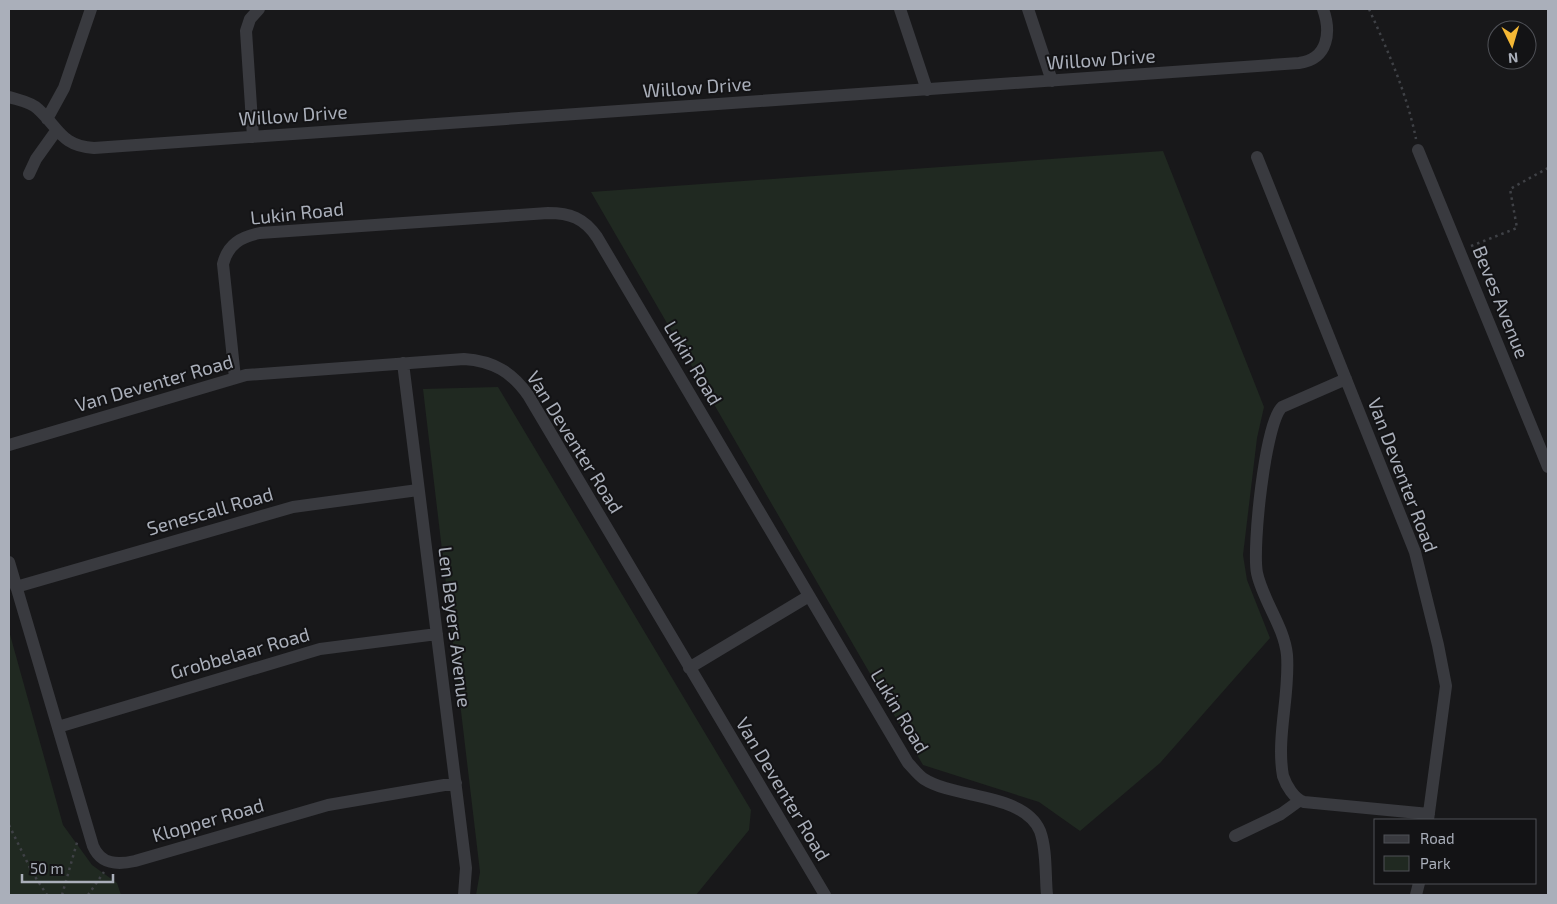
<svg xmlns="http://www.w3.org/2000/svg" width="1557" height="904" viewBox="0 0 1557 904" font-family="'Exo 2',sans-serif">
<style>
.green{fill:#202921}
.lines{fill:none;stroke-linecap:round;stroke-linejoin:round}
.path{stroke:#3f4146;stroke-width:2.5;stroke-dasharray:2.5 4;stroke-linecap:butt}
.minor{stroke:#393a3f;stroke-width:12}
.labels{text-anchor:middle;stroke-width:4;stroke-linejoin:round;paint-order:stroke}
.street-label{font-size:19px;fill:#aaafba;stroke:#131315}
</style>
<rect width="100%" height="100%" fill="#18181a"/>
<path class="green" d="M1163,151L1264,407L1257,438L1243,555L1247,580L1270,638L1160,763L1080,831L1039,802L923,765L591,192Z
M498,387L751,810L749,830L696,895H476L480,872L423,389Z
M9,631L63,825L92,865L117,883L121,895H9Z"/>
<g class="lines">
<path class="path" d="M1369,9C1388,51 1407,94 1416,139
M1471,246L1517,228L1510,189L1548,168
M9,825L32,872L47,895
M62,895L78,839
M88,895L104,872"/>
<path class="minor" d="M900,9L927,90
M1028,9L1052,81
M9,97C18,100 31,102 38,109C59,128 61,146 94,148L1299,63C1329,59 1331,31 1323,9
M47,119L64,88L91,9
M253,137L246,31L250,19L259,9
M1418,150L1548,467
M1257,157L1415,552L1438,645L1446,686L1428,820
M29,174L36,159L56,131
M403,363L466,868L464,895
M235,378L223,264C228,244 241,237 260,233L548,213C570,213 584,218 597,237L908,763C913,768 918,775 924,779C955,799 1024,793 1040,831C1047,850 1045,875 1047,895
M1346,379L1282,407C1265,423 1252,548 1257,573C1263,601 1284,626 1287,655C1290,695 1276,737 1283,776C1286,785 1294,799 1304,802L1429,814
M9,445L246,375L464,359C493,361 512,372 528,395L825,895
M9,562L93,846C101,865 118,865 135,861L328,805L456,783
M16,587L293,507L418,490
M689,668L809,596
M58,727L320,649L437,634
M1235,836L1281,814L1299,801
M1416,895L1419,883"/>
</g>
<g class="labels">
<g class="street-label">
<text transform="translate(1101 59) rotate(-4)" y="7">Willow Drive</text>
<text transform="translate(697 87) rotate(-4)" y="7">Willow Drive</text>
<text transform="translate(293 115) rotate(-4)" y="7">Willow Drive</text>
<text transform="translate(297 213) rotate(-6)" y="7">Lukin Road</text>
<text transform="translate(1501 302) rotate(68)" y="7">Beves Avenue</text>
<text transform="translate(693 363) rotate(59)" y="7">Lukin Road</text>
<text transform="translate(154 383) rotate(-16)" y="7">Van Deventer Road</text>
<text transform="translate(575 442) rotate(58)" y="7">Van Deventer Road</text>
<text transform="translate(1403 475) rotate(69)" y="7">Van Deventer Road</text>
<text transform="translate(210 511) rotate(-16)" y="7">Senescall Road</text>
<text transform="translate(455 627) rotate(83)" y="7">Len Beyers Avenue</text>
<text transform="translate(240 653) rotate(-16)" y="7">Grobbelaar Road</text>
<text transform="translate(900 711) rotate(59)" y="7">Lukin Road</text>
<text transform="translate(783 789) rotate(59)" y="7">Van Deventer Road</text>
<text transform="translate(208 820) rotate(-16)" y="7">Klopper Road</text>
</g>
</g>
<rect width="1557" height="904" fill="none" stroke="#aaafba" stroke-width="20"/>
<rect x="1374" y="819" width="162" height="65" fill="#131315" stroke="#4f5157"/>
<rect x="1384" y="835" width="25" height="8" fill="#393a3f" stroke="#4f5157"/>
<text x="1420" y="844" font-size="15" fill="#aaafba">Road</text>
<rect x="1384" y="856" width="25" height="15" fill="#202921" stroke="#4f5157"/>
<text x="1420" y="869" font-size="15" fill="#aaafba">Park</text>
<g transform="translate(1512 45) rotate(175)"><circle r="24" fill="#131315" stroke="#4f5157"/>
<path d="M0-4L9 19L0 12L-9 19Z" fill="#f5b835"/>
<text y="-8" font-size="14" font-weight="bold" text-anchor="middle" fill="#aaafba">N</text>
</g>
<path d="M22 874v8h91v-8" fill="none" stroke="#aaafba" stroke-width="2.5"/>
<text x="30" y="874" font-size="15" fill="#aaafba" stroke="#131315" stroke-width="4" paint-order="stroke">50 m</text>
</svg>
